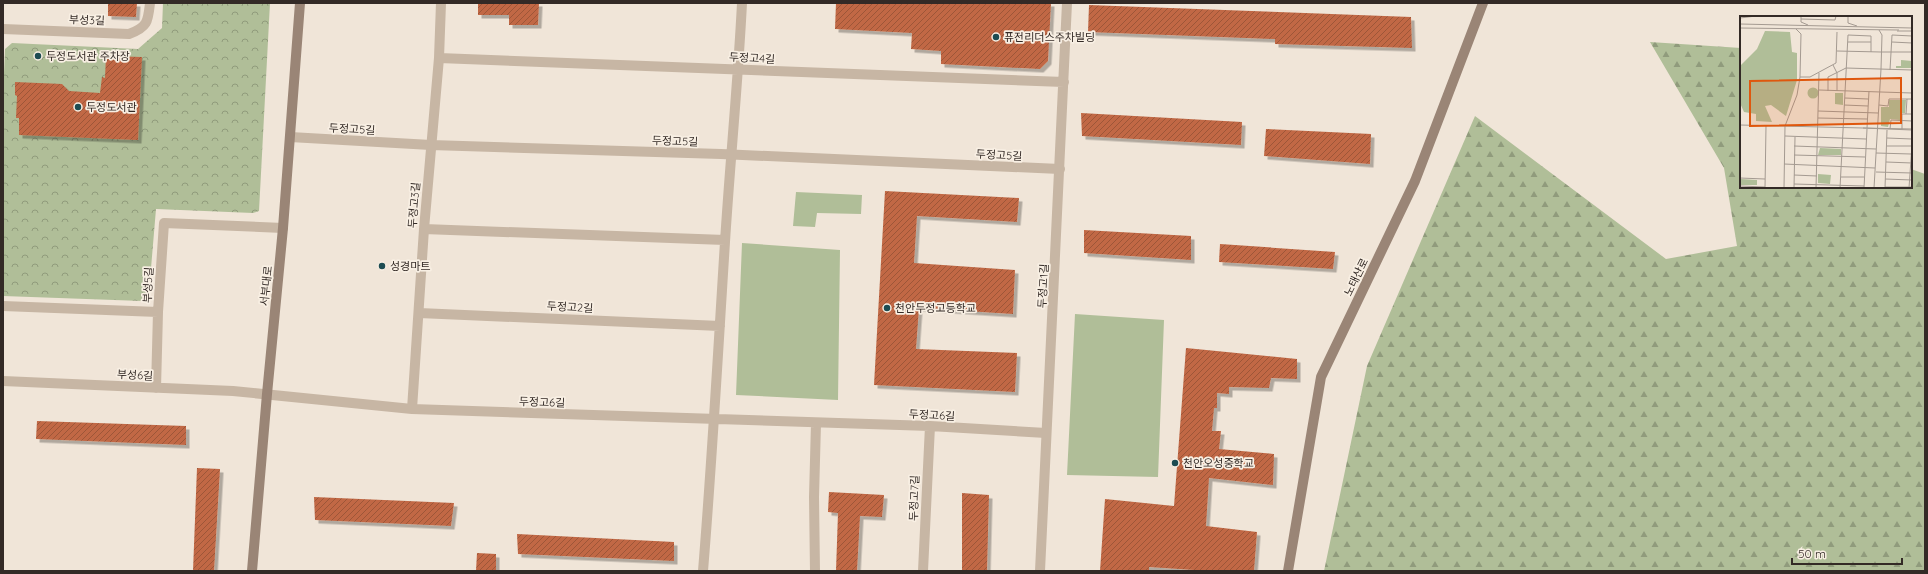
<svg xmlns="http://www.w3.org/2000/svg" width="1928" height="574" viewBox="0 0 1928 574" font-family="Quicksand,'Noto Sans KR',sans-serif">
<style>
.forest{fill:url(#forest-firs)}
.park{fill:url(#park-crowns)}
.garden{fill:#b0be98}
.building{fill:url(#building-hatch);filter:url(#shadow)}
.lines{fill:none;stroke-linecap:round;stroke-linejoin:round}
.street{stroke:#c7b6a4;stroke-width:10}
.secondary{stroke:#9a8576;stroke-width:10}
.poi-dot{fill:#1d4c52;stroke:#f8efe3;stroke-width:1.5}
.labels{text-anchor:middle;stroke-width:3.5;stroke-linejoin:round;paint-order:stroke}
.street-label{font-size:11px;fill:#332a26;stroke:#f8efe3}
.poi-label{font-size:11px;fill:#332a26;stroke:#f8efe3;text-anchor:start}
.inset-road{fill:none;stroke:#a49a91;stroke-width:1}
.view{fill:#df570d;fill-opacity:0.15;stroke:#df570d;stroke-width:2}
.inset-edge{fill:none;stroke:#332a26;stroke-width:2}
</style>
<defs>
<pattern id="forest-firs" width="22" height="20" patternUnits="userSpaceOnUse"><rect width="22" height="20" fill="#b0be98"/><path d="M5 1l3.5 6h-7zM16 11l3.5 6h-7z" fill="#909b7c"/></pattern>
<pattern id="park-crowns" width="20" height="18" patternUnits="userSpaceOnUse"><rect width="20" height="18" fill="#b0be98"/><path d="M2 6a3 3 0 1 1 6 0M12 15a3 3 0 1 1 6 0" fill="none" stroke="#909b7c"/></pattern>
<pattern id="building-hatch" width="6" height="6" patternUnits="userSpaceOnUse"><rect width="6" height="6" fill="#c16844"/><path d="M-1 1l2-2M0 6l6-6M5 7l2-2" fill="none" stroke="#9d5639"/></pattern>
<filter id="shadow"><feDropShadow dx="3.5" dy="3.5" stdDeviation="0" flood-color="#0004"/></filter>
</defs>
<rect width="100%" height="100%" fill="#f0e5d8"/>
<path class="forest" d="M1650,42L1741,48V187H1911V169L1925,174V571H1324L1367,366L1475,116L1666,259L1737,246L1724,168Z"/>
<path class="park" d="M163,3H270L259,211L253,213L156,209L149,292L142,301L3,296V97L5,49L12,43L138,49L162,28Z"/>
<path class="garden" d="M796,192L862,195L861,214L817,213L815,227L793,226Z
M742,243L840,250L838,400L736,395Z
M1075,314L1164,320L1158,477L1067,475Z"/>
<path class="building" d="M108,3H137L136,17L108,16Z
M478,3H539L538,25H509V15H478Z
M836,3H1051L1048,61L1040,69L941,64V51L911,49L912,33L835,29Z
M1089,5L1411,17L1412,48L1275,44V39L1088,32Z
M106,56L142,57L138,140L19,135V118H16L17,96L15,95V82L62,84L69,91L100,93L102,77L105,78Z
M1081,113L1242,122L1241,145L1082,136Z
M1266,129L1371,134L1370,164L1264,156Z
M885,191L1019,198L1017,222L917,216L914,263L1015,270L1013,314L919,308L916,349L1017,353L1015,392L874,385Z
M1084,230L1191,236V260L1084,253Z
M1220,244L1335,252L1333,269L1219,262Z
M1186,348L1297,359V379L1271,378L1269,388L1229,387V394L1217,393V408H1214L1212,431H1221L1219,449L1274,454L1273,485L1209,478L1206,526L1257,532L1254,571H1209L1149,567V571H1100L1105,499L1174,506Z
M37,421L186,426V445L36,439Z
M197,468L220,469L214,571H193Z
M829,492L884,495L882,517L860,516L857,571H836L838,513L828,512Z
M962,493L989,495L987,571H962Z
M314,497L454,503L451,526L315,520Z
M517,534L674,542V561L518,554Z
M477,553L496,554V571H476Z"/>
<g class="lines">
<path class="street" d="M3,29L129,34C148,27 148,21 150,3
M439,58L1064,82
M290,137L431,145L721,154L1060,169
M424,229L725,240
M3,306L158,312L164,223L283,228
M419,313L720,326
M3,381L233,391L412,409L930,426L1046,433
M156,388L158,312
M412,409L424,229L439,58L441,3
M703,571C712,461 718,352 725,242C730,162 738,83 742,3
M815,571L814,497L816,423
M923,571L930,426
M1040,571L1067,3"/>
<path class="secondary" d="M252,571L267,394L283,228L300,3
M1288,571L1321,377L1415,181L1483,3"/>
</g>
<g class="poi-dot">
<circle cx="996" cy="37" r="4"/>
<circle cx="38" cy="56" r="4"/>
<circle cx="78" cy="107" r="4"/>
<circle cx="382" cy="266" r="4"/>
<circle cx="887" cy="308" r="4"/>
<circle cx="1175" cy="463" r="4"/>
</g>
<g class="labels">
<g class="street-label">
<text transform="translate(87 20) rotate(2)" y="4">부성3길</text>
<text transform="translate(752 58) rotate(3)" y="4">두정고4길</text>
<text transform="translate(352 129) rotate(3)" y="4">두정고5길</text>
<text transform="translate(675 141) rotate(2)" y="4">두정고5길</text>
<text transform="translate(999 155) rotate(3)" y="4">두정고5길</text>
<text transform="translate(414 205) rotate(-85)" y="4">두정고3길</text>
<text transform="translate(1356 277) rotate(-64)" y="4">노태산로</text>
<text transform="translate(148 285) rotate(-87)" y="4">부성5길</text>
<text transform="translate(266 286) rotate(-84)" y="4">서부대로</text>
<text transform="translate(1043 286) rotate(-87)" y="4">두정고1길</text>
<text transform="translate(570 307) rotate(3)" y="4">두정고2길</text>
<text transform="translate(135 375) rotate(3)" y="4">부성6길</text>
<text transform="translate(542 402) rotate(2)" y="4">두정고6길</text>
<text transform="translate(932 415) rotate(3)" y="4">두정고6길</text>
<text transform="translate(914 498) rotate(-88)" y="4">두정고7길</text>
</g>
<g class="poi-label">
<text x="1004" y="41">퓨전리더스주차빌딩</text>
<text x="46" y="60">두정도서관 주차장</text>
<text x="86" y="111">두정도서관</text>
<text x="390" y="270">성경마트</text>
<text x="895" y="312">천안두정고등학교</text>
<text x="1183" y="467">천안오성중학교</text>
</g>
</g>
<g transform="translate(1740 16)">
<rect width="172" height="172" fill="#f0e5d8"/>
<path d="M25,15L50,16L52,36L57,37V64L46,100L31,89L25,90L32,106L16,105V98L4,96L0,87V50L17,33Z" fill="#b0be98"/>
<path d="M149,84H166L165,97H162L160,104L150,103L148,111L141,110V91H149ZM80,132L101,133V139H78ZM1,163L17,164V169H1Z" fill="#b0be98"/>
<path d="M161,44L172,45V52H156V50H161ZM67.5 77a5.5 5.5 0 1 1 11 0a5.5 5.5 0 1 1-11 0ZM95,77H103V89L95,88ZM78,158L91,159L90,168L78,167Z" fill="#b0be98"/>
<path class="inset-road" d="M61,0V6L68,9M108,0V7L117,10M0,2L16,0M61,3L95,4L96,0M0,8L172,12M0,12L159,14M157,15H172M108,26H131M152,26L172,27M97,35L141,36M142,36H172M93,49L97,57V75M150,54L152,19L172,20M60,61H70L96,47L97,16M79,74L172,77M88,75V61L106,52L172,54M105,82L128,83M104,89L128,90M139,89L148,90L149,83H172M78,95L138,97M166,98L167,83M78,102L127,103M0,109L123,112M127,112L129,75M150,113L151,104L172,105M162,113V98H172M172,113L123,112L172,114M45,120L126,123M147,122L172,123M54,130L136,133M147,130H172M136,137L171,138M54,139L125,141M146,146L172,147M44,148L135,152M136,156L172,157M54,159L77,160M101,161H124M0,162L25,163M145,163L172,164M54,168L124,170M0,170L25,171M145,171H172M25,172L26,110M44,172L45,110L57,79L60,61L61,18L56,13M54,172L55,121M76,172L79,57M100,172L108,19L131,20V36M124,172L127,113M134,172L141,53L142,19L139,14M145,172L147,114M169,172L172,129"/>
<path class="view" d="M161,62V107L10,110V65Z"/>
<rect width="172" height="172" class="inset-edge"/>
</g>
<rect width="1928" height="574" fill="none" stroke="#332a26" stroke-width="8"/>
<path d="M1792 558v6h110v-6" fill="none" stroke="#332a26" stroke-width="2"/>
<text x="1798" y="558" font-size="12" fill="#332a26" stroke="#f8efe3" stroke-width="3" paint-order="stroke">50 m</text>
</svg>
